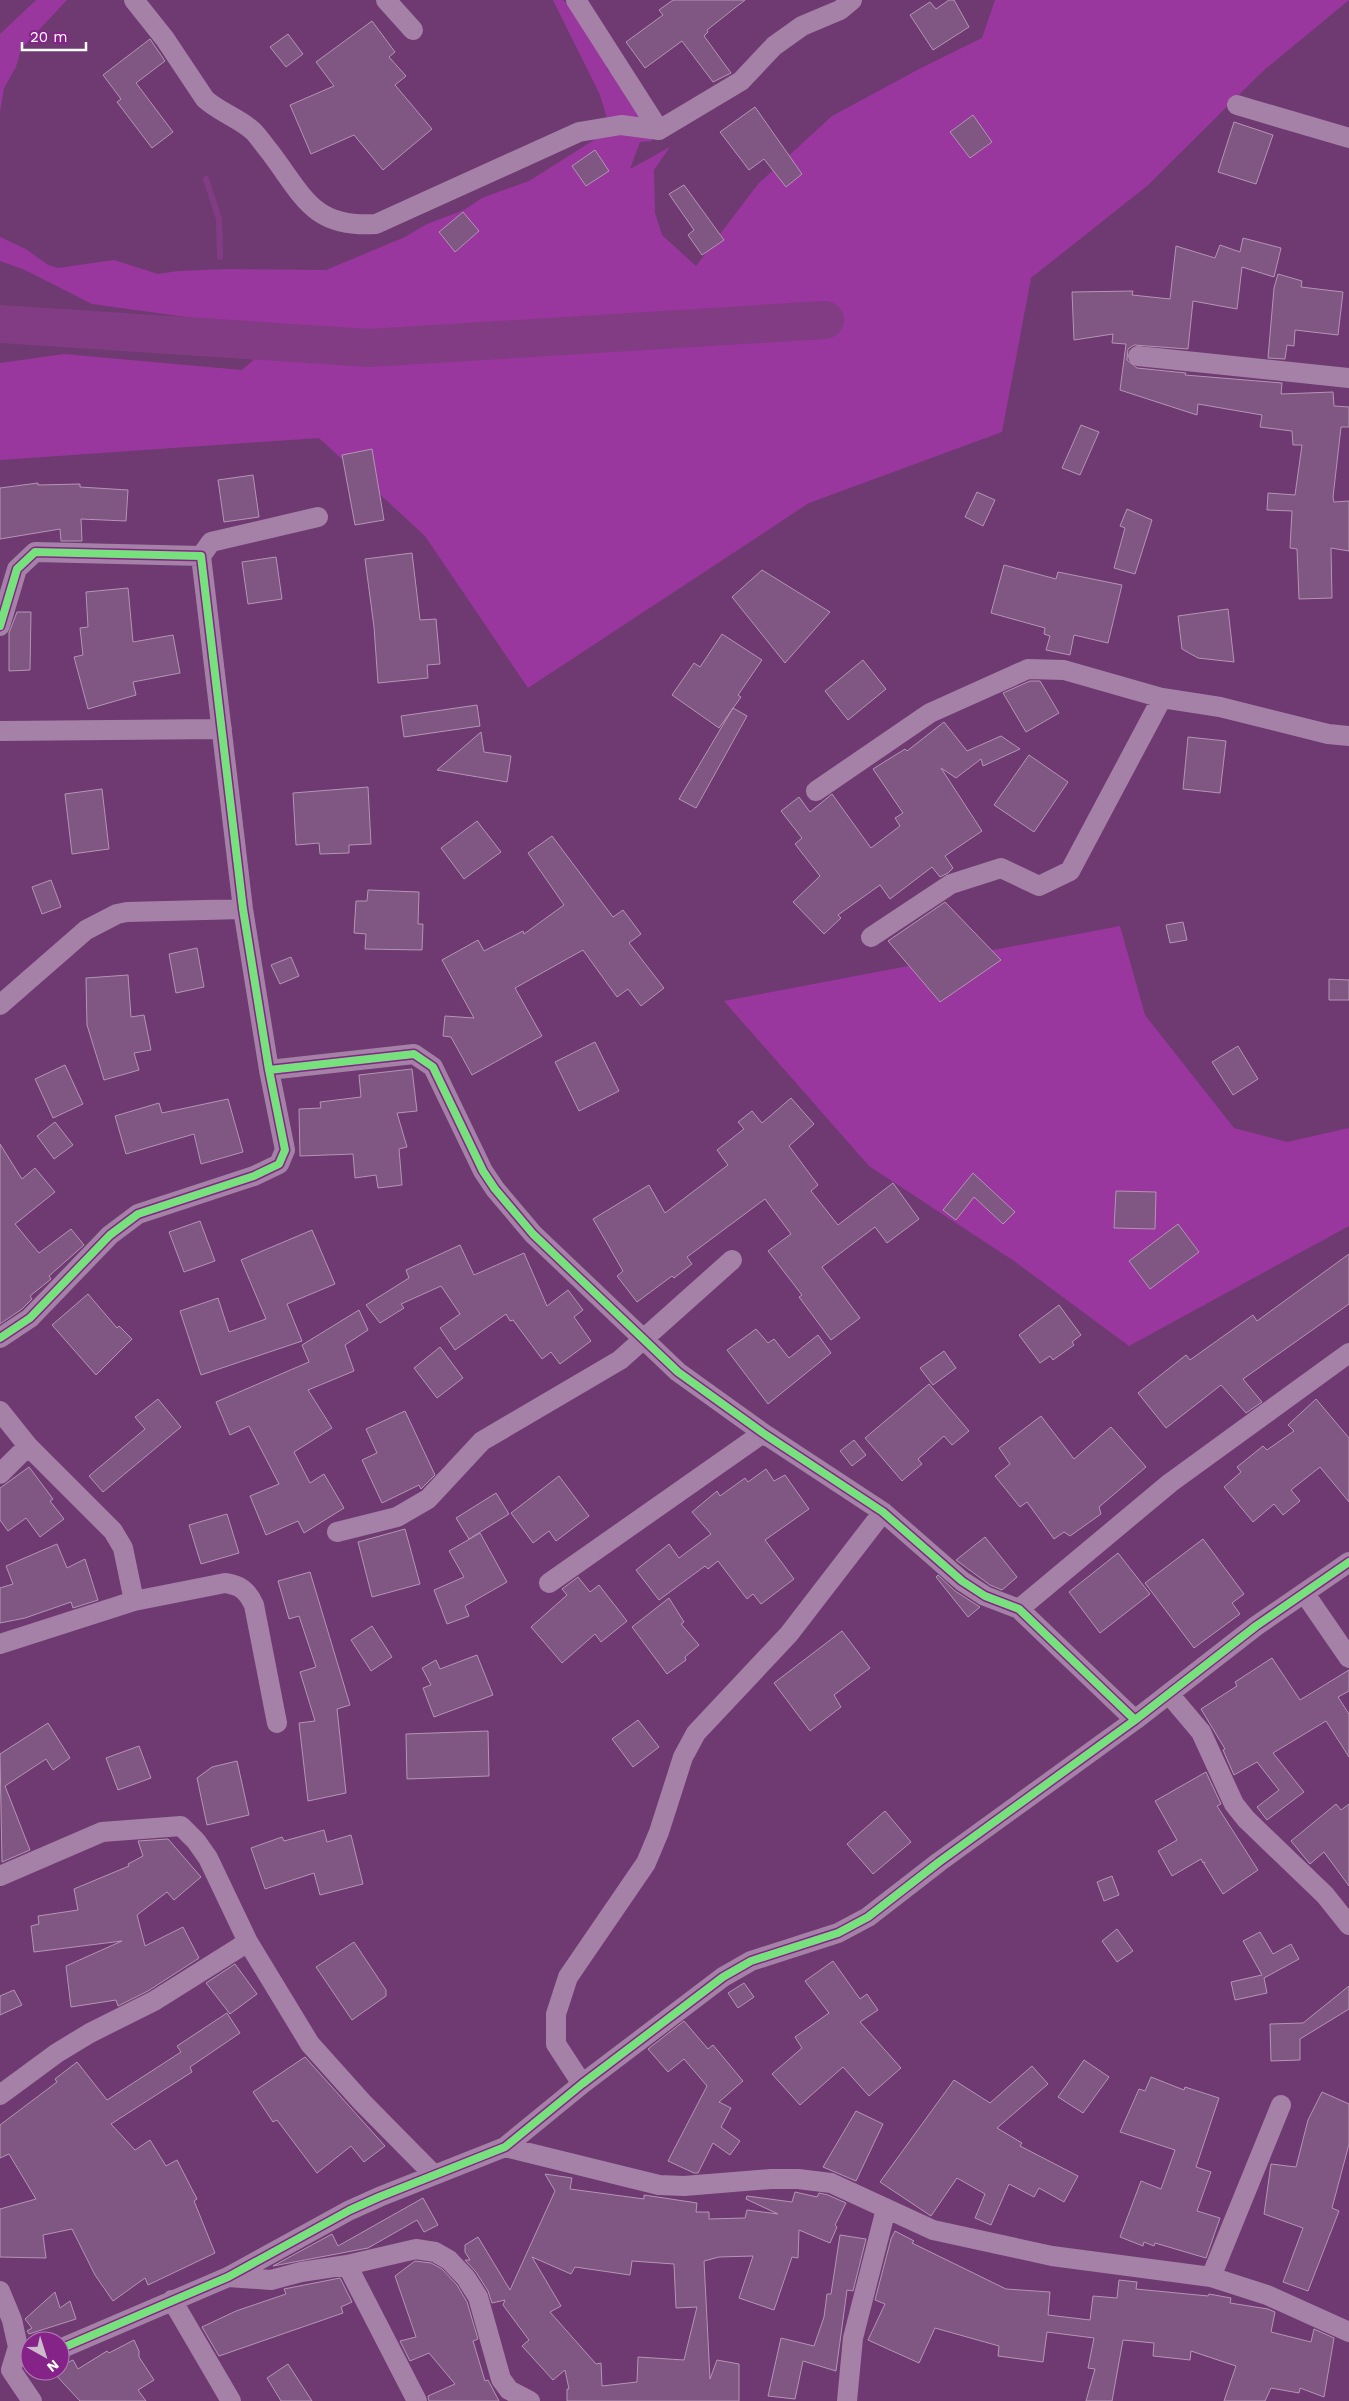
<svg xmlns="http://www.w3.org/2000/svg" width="1349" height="2401" viewBox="0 0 1349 2401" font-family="'Work Sans',sans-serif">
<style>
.green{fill:#99379e}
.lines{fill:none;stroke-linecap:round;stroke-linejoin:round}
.stream{stroke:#823c84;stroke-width:6}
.river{stroke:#823c84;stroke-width:38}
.building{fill:#805682;stroke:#b395b4;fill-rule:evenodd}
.minor{stroke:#a581a7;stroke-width:20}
.cycleway-casing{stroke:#852388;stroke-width:11}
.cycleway{stroke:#77e17e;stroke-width:8}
</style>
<rect width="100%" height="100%" fill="#6f3a71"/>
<path class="green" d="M36,0H67L21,49L16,67L4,88L0,112V34Z
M553,0H563L573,9L610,66L607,69L650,108L652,141L640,142L630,169L670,147L654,170L655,213L662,235L696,266L758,184L832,116L921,68L982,38L995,0H1349L1263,71L1147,186L1031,278L1002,432L809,503L528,688L425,536L319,438L0,460V363L64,354L242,370L257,357L244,342L186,317L92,304L25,270L0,261V237L26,249L48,265L58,268L114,260L158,274L178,271L227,269L326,270L405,237L427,224L464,210L482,198L529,181L605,133L609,125L600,95Z
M1120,926L1145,1015L1234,1128L1287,1142L1349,1128V1226L1129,1346L1014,1261L869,1166L724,1001Z"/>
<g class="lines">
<path class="stream" d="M206,179L219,219L220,257"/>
<path class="river" d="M0,324L369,348L825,320"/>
</g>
<path class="building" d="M673,0H745L707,30L708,32L704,36L731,73L713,82L682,41L645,68L626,42L663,15L659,10Z
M949,0H954L969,27L933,50L910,15L930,2L936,9Z
M372,21L395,52L389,57L406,76L395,85L432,129L383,170L354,135L311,154L290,105L334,86L316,62Z
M288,34L303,54L286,67L270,47Z
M150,39L165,61L136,83L173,132L152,148L117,102L121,99L103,75Z
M755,107L802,174L786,187L764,159L749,170L720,132Z
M973,115L992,142L970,158L950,132Z
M1234,122L1273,135L1256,184L1218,172Z
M595,150L609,171L586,186L572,166Z
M684,185L724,240L702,255L688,235L694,230L669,194Z
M463,212L479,231L455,252L439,232Z
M1243,238L1281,248L1274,277L1242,267L1237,309L1193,301L1188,349L1134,345L1128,349L1127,360L1137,368L1186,373L1185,375L1282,383L1281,394L1333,392L1334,406L1349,407V427H1341L1333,497L1334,502L1349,501V551L1331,548L1332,598L1299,599L1297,549L1290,548L1292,511L1267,510L1268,493L1295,495L1302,445H1293L1292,431L1260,427L1262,415L1198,404L1197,415L1120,390L1126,344L1112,343L1113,334L1074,340L1072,292L1133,291L1132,295L1170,299L1176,246L1215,258L1220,245L1240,252Z
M1278,274L1302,281L1301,287L1343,292L1338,335L1295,330L1294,346L1287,345L1285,359L1268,358L1274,288Z
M1081,425L1099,432L1080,475L1062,468Z
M372,449L384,520L355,525L342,455Z
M253,475L259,517L224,522L218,480Z
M38,483V485L80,484V487L128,490L126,521L81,519L82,541H61L60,529L0,539V488Z
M977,492L995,500L983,526L965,517Z
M1127,509L1152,520L1135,574L1114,568L1125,528L1120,526Z
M412,553L420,620L436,619L440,664L427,665L428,678L378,683L374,627L365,559Z
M276,557L282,599L248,604L242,562Z
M1004,565L1056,579L1058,572L1122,585L1108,643L1074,635L1070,655L1046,650L1050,636L1044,634L1045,628L991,613Z
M762,570L830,612L785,663L732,597Z
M128,588L133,642L173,635L180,673L133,682L136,695L88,709L74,657L83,655L80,628L88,627L86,592Z
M1228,609L1234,662L1198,658L1182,649L1178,616Z
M17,612H31L30,670L9,671V633Z
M722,634L762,660L738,695L741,697L719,728L672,695L694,663L700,667Z
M863,660L886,689L848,720L825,691Z
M1030,681H1040L1059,713L1026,732L1003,693Z
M477,705L480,726L404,737L401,716Z
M733,708L747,716L696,808L679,799Z
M944,722L967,751L1001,736L1020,749L983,766L981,759L956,778L941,768L982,831L945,856L953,868L948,873L940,877L932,867L890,899L880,885L838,915L841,918L824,934L793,902L820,876L795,844L802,838L781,811L799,797L810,812L832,794L871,848L900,826L895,818L903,813L873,769L905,749L907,751Z
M481,732L484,752L511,756L507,782L437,770Z
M1188,737L1226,741L1220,793L1183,789Z
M1029,755L1068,782L1034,832L994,805Z
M368,787L371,844L349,845V853L320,854L319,843L296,845L293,793Z
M102,789L109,849L72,854L65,794Z
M477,821L501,852L464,879L441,848Z
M552,836L613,917L623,910L641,934L629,943L664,988L641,1006L628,989L617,997L583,950L515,988L542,1036L472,1075L451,1037L443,1036L445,1016L474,1018L442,960L478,940L484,951L523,931L524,934L564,905L528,853Z
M51,880L61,907L42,914L32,887Z
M368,890L419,892L418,924H423L422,950L365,949L366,934L354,933L356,901H367Z
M945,902L1001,960L940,1002L888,941Z
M1183,922L1187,940L1170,943L1166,925Z
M197,948L204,987L176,993L169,954Z
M291,957L299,976L280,984L271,965Z
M128,975L131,1017L144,1015L151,1050L134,1053L139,1070L104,1080L87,1025L86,978Z
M1329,979L1349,980V1000H1329Z
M595,1042L619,1091L579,1111L555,1062Z
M1238,1046L1258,1079L1233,1095L1212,1062Z
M65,1065L83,1104L53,1118L35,1079Z
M412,1069L417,1111L397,1113L407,1147L399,1149L402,1185L378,1188L376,1175L355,1178L353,1154L300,1156L299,1109L321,1108L320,1102L361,1097L359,1075Z
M791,1098L814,1124L789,1146L818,1185L811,1191L838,1225L893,1183L919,1219L887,1243L875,1227L822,1267L860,1318L831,1340L799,1297L802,1295L768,1251L791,1234L765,1199L687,1257L692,1264L674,1278L672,1276L637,1302L617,1276L623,1271L593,1219L649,1185L665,1213L728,1165L717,1150L744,1129L738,1122L752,1111L762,1123Z
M228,1099L243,1152L201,1164L194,1134L126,1154L115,1116L159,1103L162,1113Z
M55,1122L73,1145L54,1159L37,1136Z
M0,1144L22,1179L35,1168L55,1192L15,1224L39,1253L71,1229L84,1245L49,1276L51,1279L30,1296L32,1299L22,1309L0,1324Z
M973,1173L1015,1212L1003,1224L974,1197L956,1220L943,1210Z
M1116,1191L1156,1192L1155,1229L1114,1228Z
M200,1221L215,1261L184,1272L169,1232Z
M1178,1224L1199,1252L1150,1289L1129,1261Z
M312,1230L335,1284L287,1304L302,1341L201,1375L180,1311L218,1298L229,1332L266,1319L241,1260Z
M460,1245L474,1275L524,1253L547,1306L568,1290L583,1310L574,1317L591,1341L560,1364L551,1352L542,1359L513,1320L510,1321L506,1314L455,1350L440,1328L460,1314L441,1286L401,1304L404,1308L380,1323L366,1305L409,1278L406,1270Z
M1349,1254V1304L1243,1379L1262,1402L1246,1413L1221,1385L1166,1428L1138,1393L1186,1355L1190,1360L1253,1315L1257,1321Z
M88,1294L117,1328L119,1326L132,1339L96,1375L52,1325Z
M1059,1305L1081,1335L1072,1342L1074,1345L1053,1360L1050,1356L1040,1363L1019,1335Z
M359,1310L368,1330L345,1345L354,1371L308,1390L332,1428L294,1452L310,1483L324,1474L344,1508L304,1533L298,1521L266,1535L250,1496L279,1484L249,1426L230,1435L216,1402L309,1362L302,1345Z
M756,1329L768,1343L774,1339L789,1358L818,1335L831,1353L768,1404L727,1350Z
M440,1347L463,1378L437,1398L414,1368Z
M944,1351L956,1368L933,1385L920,1368Z
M929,1384L969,1431L952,1445L944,1436L918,1459L922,1464L902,1481L865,1438Z
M158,1399L181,1427L103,1492L89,1476L145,1429L135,1417Z
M1316,1399L1349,1438V1502L1320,1467L1291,1490L1300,1501L1283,1515L1274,1504L1253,1522L1224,1487L1241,1472L1237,1467L1263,1446L1267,1450L1294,1431L1288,1425Z
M405,1411L435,1475L421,1489L419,1485L382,1503L362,1460L377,1453L366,1429Z
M1041,1416L1074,1459L1111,1427L1146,1467L1099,1507L1101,1514L1070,1536L1064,1532L1054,1539L1027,1502L1020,1507L995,1476L1010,1464L999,1448Z
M854,1440L866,1455L852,1466L840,1451Z
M29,1467L53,1499L50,1501L64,1519L40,1537L26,1518L8,1531L0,1520V1488Z
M766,1469L774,1481L785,1475L809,1509L765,1540L794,1579L761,1604L753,1594L747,1599L718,1561L708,1569L705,1566L659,1600L636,1570L669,1544L679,1558L711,1534L692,1512L717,1491L720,1496L745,1478L748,1482Z
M559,1476L589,1516L556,1541L549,1531L533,1543L511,1513Z
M496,1493L509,1514L469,1539L456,1518Z
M227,1514L239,1553L201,1564L189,1525Z
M405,1529L420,1584L372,1597L358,1542Z
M480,1533L507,1582L465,1606L469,1616L447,1624L434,1590L464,1577L449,1551Z
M985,1537L1017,1577L1002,1590L990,1585L956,1560Z
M1203,1539L1244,1594L1232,1603L1240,1614L1194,1648L1145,1583Z
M57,1544L67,1568L85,1559L98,1600L73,1608L71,1602L25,1618L0,1623V1588L13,1584L6,1566Z
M1118,1553L1150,1594L1100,1633L1069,1592Z
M310,1572L350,1705L337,1709L346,1793L308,1801L299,1723L315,1721L300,1672L316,1667L299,1616L289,1619L278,1581Z
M938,1575L955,1591L980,1607L968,1617L936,1577Z
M578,1577L590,1592L599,1585L627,1621L601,1642L595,1634L562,1663L531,1627L567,1595L562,1589Z
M669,1598L684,1622L681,1624L699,1645L685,1657L686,1660L667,1674L632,1627Z
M372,1626L392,1657L371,1671L351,1640Z
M842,1631L870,1668L834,1695L841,1707L810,1731L774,1683Z
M477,1655L493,1695L434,1717L423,1688L431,1685L422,1668L436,1660L440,1669Z
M1272,1658L1300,1700L1349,1670V1691L1338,1697L1349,1714V1757L1326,1721L1273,1753L1304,1792L1267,1820L1257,1807L1279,1790L1257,1762L1234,1775L1223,1750L1225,1749L1201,1709L1237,1686L1235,1682Z
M638,1720L659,1747L633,1767L612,1739Z
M48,1723L70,1758L53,1770L46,1759L5,1786L30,1850L2,1862L0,1754Z
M488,1731L489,1776L407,1779L406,1734Z
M139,1746L151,1778L118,1790L106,1758Z
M237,1761L249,1815L207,1825L197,1778L212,1767Z
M1206,1772L1221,1804L1217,1806L1258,1870L1223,1894L1204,1864L1205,1862L1203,1863L1201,1859L1172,1876L1158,1851L1177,1840L1155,1801Z
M1336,1804L1341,1810L1349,1804V1886L1324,1852L1310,1864L1291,1841Z
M885,1811L911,1842L873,1874L847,1844Z
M324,1830L327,1842L351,1835L363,1884L320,1895L314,1873L265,1889L251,1848L282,1837L284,1841Z
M168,1839L201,1877L174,1900L167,1892L137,1915L145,1946L183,1927L199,1958L148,1991L118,2006L116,2000L71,2007L66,1966L122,1941L34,1952L31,1926L39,1924L38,1916L78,1910L74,1889L129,1866L128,1864L143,1856L138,1841Z
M1112,1876L1119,1895L1104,1901L1097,1882Z
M1117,1929L1133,1951L1117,1962L1102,1941Z
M1260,1932L1273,1954L1291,1944L1299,1959L1264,1978L1267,1993L1235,2000L1231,1982L1262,1975L1243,1941Z
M354,1942L386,1990V1996L352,2020L316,1967Z
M833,1961L860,1999L867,1994L878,2010L860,2022L901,2068L869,2096L843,2067L800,2105L772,2074L802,2048L795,2037L829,2013L805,1981Z
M235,1964L257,1994L230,2014L206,1983Z
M744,1983L754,1997L738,2008L728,1993Z
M1349,1986V2009L1300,2039V2060L1271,2061L1270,2024L1303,2023Z
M14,1990L22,2005L0,2015V1996Z
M227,2013L240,2033L190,2067L192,2072L111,2124L135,2150L150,2140L166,2166L177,2160L197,2199L194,2201L215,2253L148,2285L145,2278L113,2301L95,2275L72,2229L43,2235L46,2258L0,2257V2209L36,2199L9,2154L0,2158V2125L57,2082L55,2079L77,2062L107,2100L181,2052L177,2046Z
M684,2021L708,2049L713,2045L743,2081L719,2102L731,2108L721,2127L740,2141L730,2155L713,2143L698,2173H694L668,2161L707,2086L684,2059L668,2072L648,2049Z
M305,2057L385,2146L364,2162L351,2146L317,2173L277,2120L273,2122L253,2092Z
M1084,2060L1109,2077L1083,2113L1058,2097Z
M1032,2066L1048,2084L997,2128L1022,2143L1020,2146L1078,2176L1064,2202L1039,2188L1034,2197L1009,2184L991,2225L975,2218L985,2194L957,2178L931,2216L880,2182L954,2080L990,2103Z
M1151,2077L1184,2090L1185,2087L1219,2098L1196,2167L1211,2172L1197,2211L1220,2218L1206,2258L1155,2243L1154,2246L1144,2242L1143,2246L1120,2237L1141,2181L1161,2189L1175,2150L1120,2132L1139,2089L1145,2091Z
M1322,2092L1349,2104V2144L1332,2208L1339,2211L1308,2291L1283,2282L1303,2228L1264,2214L1271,2164L1296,2167L1308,2120Z
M856,2111L883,2124L856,2181L823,2167Z
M545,2174L572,2178L570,2189L644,2199V2195L697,2203L696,2212H709V2219L745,2218L747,2210L778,2214L746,2199L747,2196L792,2202L795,2192L817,2197L819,2193L828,2195L846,2203L835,2225L837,2227L830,2243L799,2230L798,2258L792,2257L774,2310L739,2298L753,2256L719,2257L704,2261L710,2379L717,2360L739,2364V2401H567V2389H569L565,2370L553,2380L522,2346L529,2340L503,2305L505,2300L492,2303L488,2291L476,2272L465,2260H470L465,2252V2245L478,2237L510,2290L555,2191ZM532,2257L571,2274L575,2267L630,2275L632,2261L674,2264L676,2308L697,2307L684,2360L638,2357L637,2382L602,2386L601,2363L596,2364L550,2312L561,2306Z
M423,2198L438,2225L424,2232L417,2220L368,2248L273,2266L332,2234L338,2246Z
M895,2231L914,2241L912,2243L1006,2289L1050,2292L1048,2315L1090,2320L1093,2296L1117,2298L1119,2280L1137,2282L1136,2289L1208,2296L1209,2294L1231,2298L1230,2303L1268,2309L1275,2312L1271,2332L1311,2342L1314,2329L1334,2338L1324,2397L1300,2388L1299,2393L1271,2388L1265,2401H1224L1236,2366L1191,2351L1190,2360L1153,2356L1154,2343L1123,2340L1112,2401H1086L1095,2369L1088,2368L1094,2338L1047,2332L1043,2362L998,2356L999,2346L935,2328L919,2363L868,2340L885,2304L875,2300L891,2239Z
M840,2235L866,2239L853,2291L847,2290L836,2371L803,2361L795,2399L768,2396L781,2338L814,2346L824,2317L827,2294H831Z
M415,2261L431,2263L442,2269L457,2285L467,2302L478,2339L473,2341L485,2381L488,2380L499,2401H429L428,2396L455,2384L429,2353L410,2361L400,2341L416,2337L395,2276Z
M340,2278L352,2302L341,2307L343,2313L219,2356L202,2327L236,2311L286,2294L284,2289Z
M55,2292L60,2308L70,2301L76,2319L29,2334L27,2331L32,2328L25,2319Z
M134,2340L139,2351V2357L154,2380L138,2390L146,2401H80L52,2371H60V2366L73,2360L78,2369L107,2351L109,2353Z
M288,2364L312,2401H281L267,2378Z"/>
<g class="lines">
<path class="minor" d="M134,0L165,39L205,99C219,112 239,118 253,131C259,137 264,145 270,152C304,197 313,228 376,224L579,132L621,125L659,130
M386,0L413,30
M576,0L659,130L741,81L774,46L802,26L840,10L852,0
M1237,105L1349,138
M1138,356L1349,378
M201,556L211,542L318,517
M0,626L17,569L35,552L201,556L243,909L269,1070L285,1150L279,1164L254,1176L138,1214L110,1235L30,1318L0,1338
M0,731L222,729
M816,791L930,713L1028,669L1064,670L1162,698L1220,707L1328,734L1349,736
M871,937L951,884L1001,868L1039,886L1070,871L1162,698
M0,1005L86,930L117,914L127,912L243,909
M269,1070L414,1054L433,1067L483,1171L495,1189L533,1234L678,1372L763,1433L883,1512L962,1581L985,1596L1019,1609L1135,1720
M0,1411L28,1446L113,1531L123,1548L134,1601
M0,1474L28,1446
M337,1532L397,1517L428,1499L482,1441L620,1360L732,1260
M549,1583L763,1433
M1305,1594L1349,1658
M1019,1609L1170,1483L1349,1353
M0,1644L134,1601L225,1583C240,1585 247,1590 254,1605L277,1723
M1169,1694L1201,1732L1234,1804L1246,1819L1325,1895L1349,1925
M0,1876L102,1832L181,1826L196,1841L208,1858L248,1942L310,2044L362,2102L434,2175
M582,2084L556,2044V2014L568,1977L646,1863L659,1832L683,1757L696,1733L789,1634L883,1512
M0,2095L57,2053L90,2033L154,2001L248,1942
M505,2147L659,2185L684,2186L771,2179H798L831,2183L933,2230L1052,2256L1211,2277L1267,2295L1349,2332
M347,2265L417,2401
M228,2277L271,2280L301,2272L347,2265L416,2249L435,2252L449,2260L466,2278L478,2297L501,2379L509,2390L530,2401
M1211,2277L1281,2105
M0,2291L12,2320L18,2347L11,2370L32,2401
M172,2300L231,2401
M60,2349L228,2277L350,2210L379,2197L505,2147L582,2084L723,1977L751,1961L838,1933L868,1917L939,1862L1135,1720L1256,1626L1349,1562
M847,2401L853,2338L886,2209"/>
<g class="cycleway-casing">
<path id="cycleway" d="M0,626L17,569L35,552L201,556L243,909L269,1070L285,1150L279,1164L254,1176L138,1214L110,1235L30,1318L0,1338
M269,1070L414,1054L433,1067L483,1171L495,1189L533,1234L678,1372L763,1433L883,1512L962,1581L985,1596L1019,1609L1135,1720
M60,2349L228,2277L350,2210L379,2197L505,2147L582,2084L723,1977L751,1961L838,1933L868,1917L939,1862L1135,1720L1256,1626L1349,1562"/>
</g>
<use href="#cycleway" class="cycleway"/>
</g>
<g transform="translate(45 2356) rotate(141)"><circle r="24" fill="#852388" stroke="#b67bb8"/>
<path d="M0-4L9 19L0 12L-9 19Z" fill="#cdbacd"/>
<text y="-8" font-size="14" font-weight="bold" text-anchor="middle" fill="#ffffff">N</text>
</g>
<path d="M22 42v8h64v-8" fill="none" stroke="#ffffff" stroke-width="2.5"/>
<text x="30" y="42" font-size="15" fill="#ffffff" stroke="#852388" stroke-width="4" paint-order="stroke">20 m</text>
</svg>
